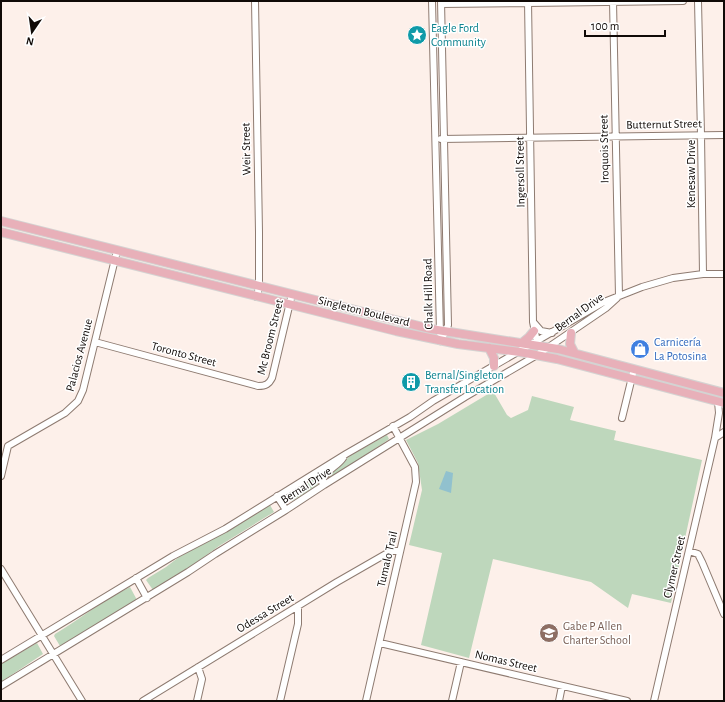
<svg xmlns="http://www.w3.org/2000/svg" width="725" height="702" viewBox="0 0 725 702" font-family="'Alegreya Sans',sans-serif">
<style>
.green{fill:#bed7bc}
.water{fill:#91c1ce}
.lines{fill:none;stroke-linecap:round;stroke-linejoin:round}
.minor-casing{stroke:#8e7b71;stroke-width:8}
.major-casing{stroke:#d4d3d2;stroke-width:10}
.minor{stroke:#fff;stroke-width:6}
.major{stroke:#e8b0b9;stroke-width:8}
.labels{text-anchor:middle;stroke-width:3;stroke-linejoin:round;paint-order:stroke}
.culture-label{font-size:12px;fill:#0d838f;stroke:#fff;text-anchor:start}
.street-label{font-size:12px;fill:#100a07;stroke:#fff}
.shop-label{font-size:12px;fill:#366cbe;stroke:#fff;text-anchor:start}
.education-label{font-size:12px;fill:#785e54;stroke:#fff;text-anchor:start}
</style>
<rect width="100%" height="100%" fill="#fdf0ea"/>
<path class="green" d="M493,391L507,415L511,418L528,410L532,396L574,407L570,420L616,431L614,440L702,460L671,603L632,594L628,608L591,582L493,559L469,658L421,645L442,553L409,545L422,490L418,463L406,440L438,424Z
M387,435L389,439L385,442L328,480L326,476L351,455Z
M315,478L318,485L292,501L290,498L294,493Z
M270,505L274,512L219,546L190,567L153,590L146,580L148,578L166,567L179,557L216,537Z
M130,587L137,600L60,646L54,636L55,634C80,619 103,600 130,587Z
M37,643L43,654L1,682V664Z"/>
<path class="water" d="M446,471L453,473L451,493L439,489Z"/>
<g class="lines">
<g class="minor-casing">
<path id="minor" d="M255,1L259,232V286L257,297
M432,1L440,333
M528,1L533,322L537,342
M613,1L619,296
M698,1L701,135L703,274
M441,4L683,1
M441,139L724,135
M534,323L541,331L552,333
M440,341L446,331L448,325L441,1
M95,342L258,386C266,386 269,384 272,378L292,294
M622,418L634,369
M715,438L719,413L718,402
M1,476L8,446L65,413L78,401L83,390L117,251
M324,485L322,482C324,471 337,467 343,458
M277,496L286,510
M689,551L698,554L702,562L724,614
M1,569L82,701
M136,578L147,598
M380,643L627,701
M1,660L173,556L225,529L346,454L410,417L433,401L604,302L642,287L673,278L703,274H724
M1,686L188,572L215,554L286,510L324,485L465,397L537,355L606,308L617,298
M143,701L337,582L391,551H400
M197,701L202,679L198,667
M280,701L298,624V606
M366,701L416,482L415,467L393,426
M452,701L461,662
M559,701L562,686
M654,701L715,438L724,432"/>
</g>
<g class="major-casing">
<path id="major" d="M1,221L431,329L558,349L724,393
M1,232L396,331L458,344L520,352L557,359L724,403
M571,333L570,344L574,352
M523,342L529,337L534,331
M489,348L494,358V366"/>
</g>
<use href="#minor" class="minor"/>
<use href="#major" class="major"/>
</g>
<defs>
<g id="sight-disc" transform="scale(1)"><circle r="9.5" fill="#0f9aa8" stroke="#fff"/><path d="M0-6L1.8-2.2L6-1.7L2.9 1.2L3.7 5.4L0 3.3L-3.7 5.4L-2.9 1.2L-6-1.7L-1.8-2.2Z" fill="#fff"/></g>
<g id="shop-disc" transform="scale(1)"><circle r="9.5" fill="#3f7fe0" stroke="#fff"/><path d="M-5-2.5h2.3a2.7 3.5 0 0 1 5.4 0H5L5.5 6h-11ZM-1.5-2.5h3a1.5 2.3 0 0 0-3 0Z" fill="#fff"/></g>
<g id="building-disc" transform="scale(1)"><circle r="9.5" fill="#0f9aa8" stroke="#fff"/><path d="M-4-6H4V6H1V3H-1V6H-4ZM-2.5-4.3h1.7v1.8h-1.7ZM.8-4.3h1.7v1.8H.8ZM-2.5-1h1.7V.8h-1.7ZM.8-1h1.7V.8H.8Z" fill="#fff"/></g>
<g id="school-disc" transform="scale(1)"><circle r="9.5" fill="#8d6e63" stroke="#fff"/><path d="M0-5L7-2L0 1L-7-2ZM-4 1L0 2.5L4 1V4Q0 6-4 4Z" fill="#fff"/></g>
</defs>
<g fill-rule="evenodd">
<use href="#sight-disc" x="417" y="35"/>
<use href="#shop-disc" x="640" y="349"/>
<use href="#building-disc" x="411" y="382"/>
<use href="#school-disc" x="549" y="633"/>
</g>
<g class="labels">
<g class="culture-label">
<text x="431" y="32">Eagle Ford<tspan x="431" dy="14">Community</tspan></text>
<text x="425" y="379">Bernal/Singleton<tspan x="425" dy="14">Transfer Location</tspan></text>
</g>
<g class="street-label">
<text transform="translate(664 124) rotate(-1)" y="4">Butternut Street</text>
<text transform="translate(246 149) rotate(-91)" y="4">Weir Street</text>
<text transform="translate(604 149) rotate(-91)" y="4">Iroquois Street</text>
<text transform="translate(520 172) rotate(-91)" y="4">Ingersoll Street</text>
<text transform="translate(691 174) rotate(-90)" y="4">Kenesaw Drive</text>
<text transform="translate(428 294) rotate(-91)" y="4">Chalk Hill Road</text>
<text transform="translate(364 311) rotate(14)" y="4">Singleton Boulevard</text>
<text transform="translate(579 312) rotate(-36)" y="4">Bernal Drive</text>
<text transform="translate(270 337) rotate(-76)" y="4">Mc Broom Street</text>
<text transform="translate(184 354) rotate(15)" y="4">Toronto Street</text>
<text transform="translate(79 355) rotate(-75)" y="4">Palacios Avenue</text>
<text transform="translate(306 485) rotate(-33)" y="4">Bernal Drive</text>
<text transform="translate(387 559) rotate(-77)" y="4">Tumalo Trail</text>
<text transform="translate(674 567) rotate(-77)" y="4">Clymer Street</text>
<text transform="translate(265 613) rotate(-31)" y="4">Odessa Street</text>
<text transform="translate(506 661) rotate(13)" y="4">Nomas Street</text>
</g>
<g class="shop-label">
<text x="654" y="346">Carnicería<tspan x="654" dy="14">La Potosina</tspan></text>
</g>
<g class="education-label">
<text x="563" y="630">Gabe P Allen<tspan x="563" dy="14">Charter School</tspan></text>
</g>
</g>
<rect width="725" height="702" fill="none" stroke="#100a07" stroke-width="4"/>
<g transform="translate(32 32) rotate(193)" stroke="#ffffff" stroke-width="3" paint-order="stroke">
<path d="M0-3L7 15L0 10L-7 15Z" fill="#100a07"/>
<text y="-6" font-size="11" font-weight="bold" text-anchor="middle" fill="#100a07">N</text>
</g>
<path d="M585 30v6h80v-6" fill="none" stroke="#100a07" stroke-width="2"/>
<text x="591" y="30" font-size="12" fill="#100a07" stroke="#ffffff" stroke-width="3" paint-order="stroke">100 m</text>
</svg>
